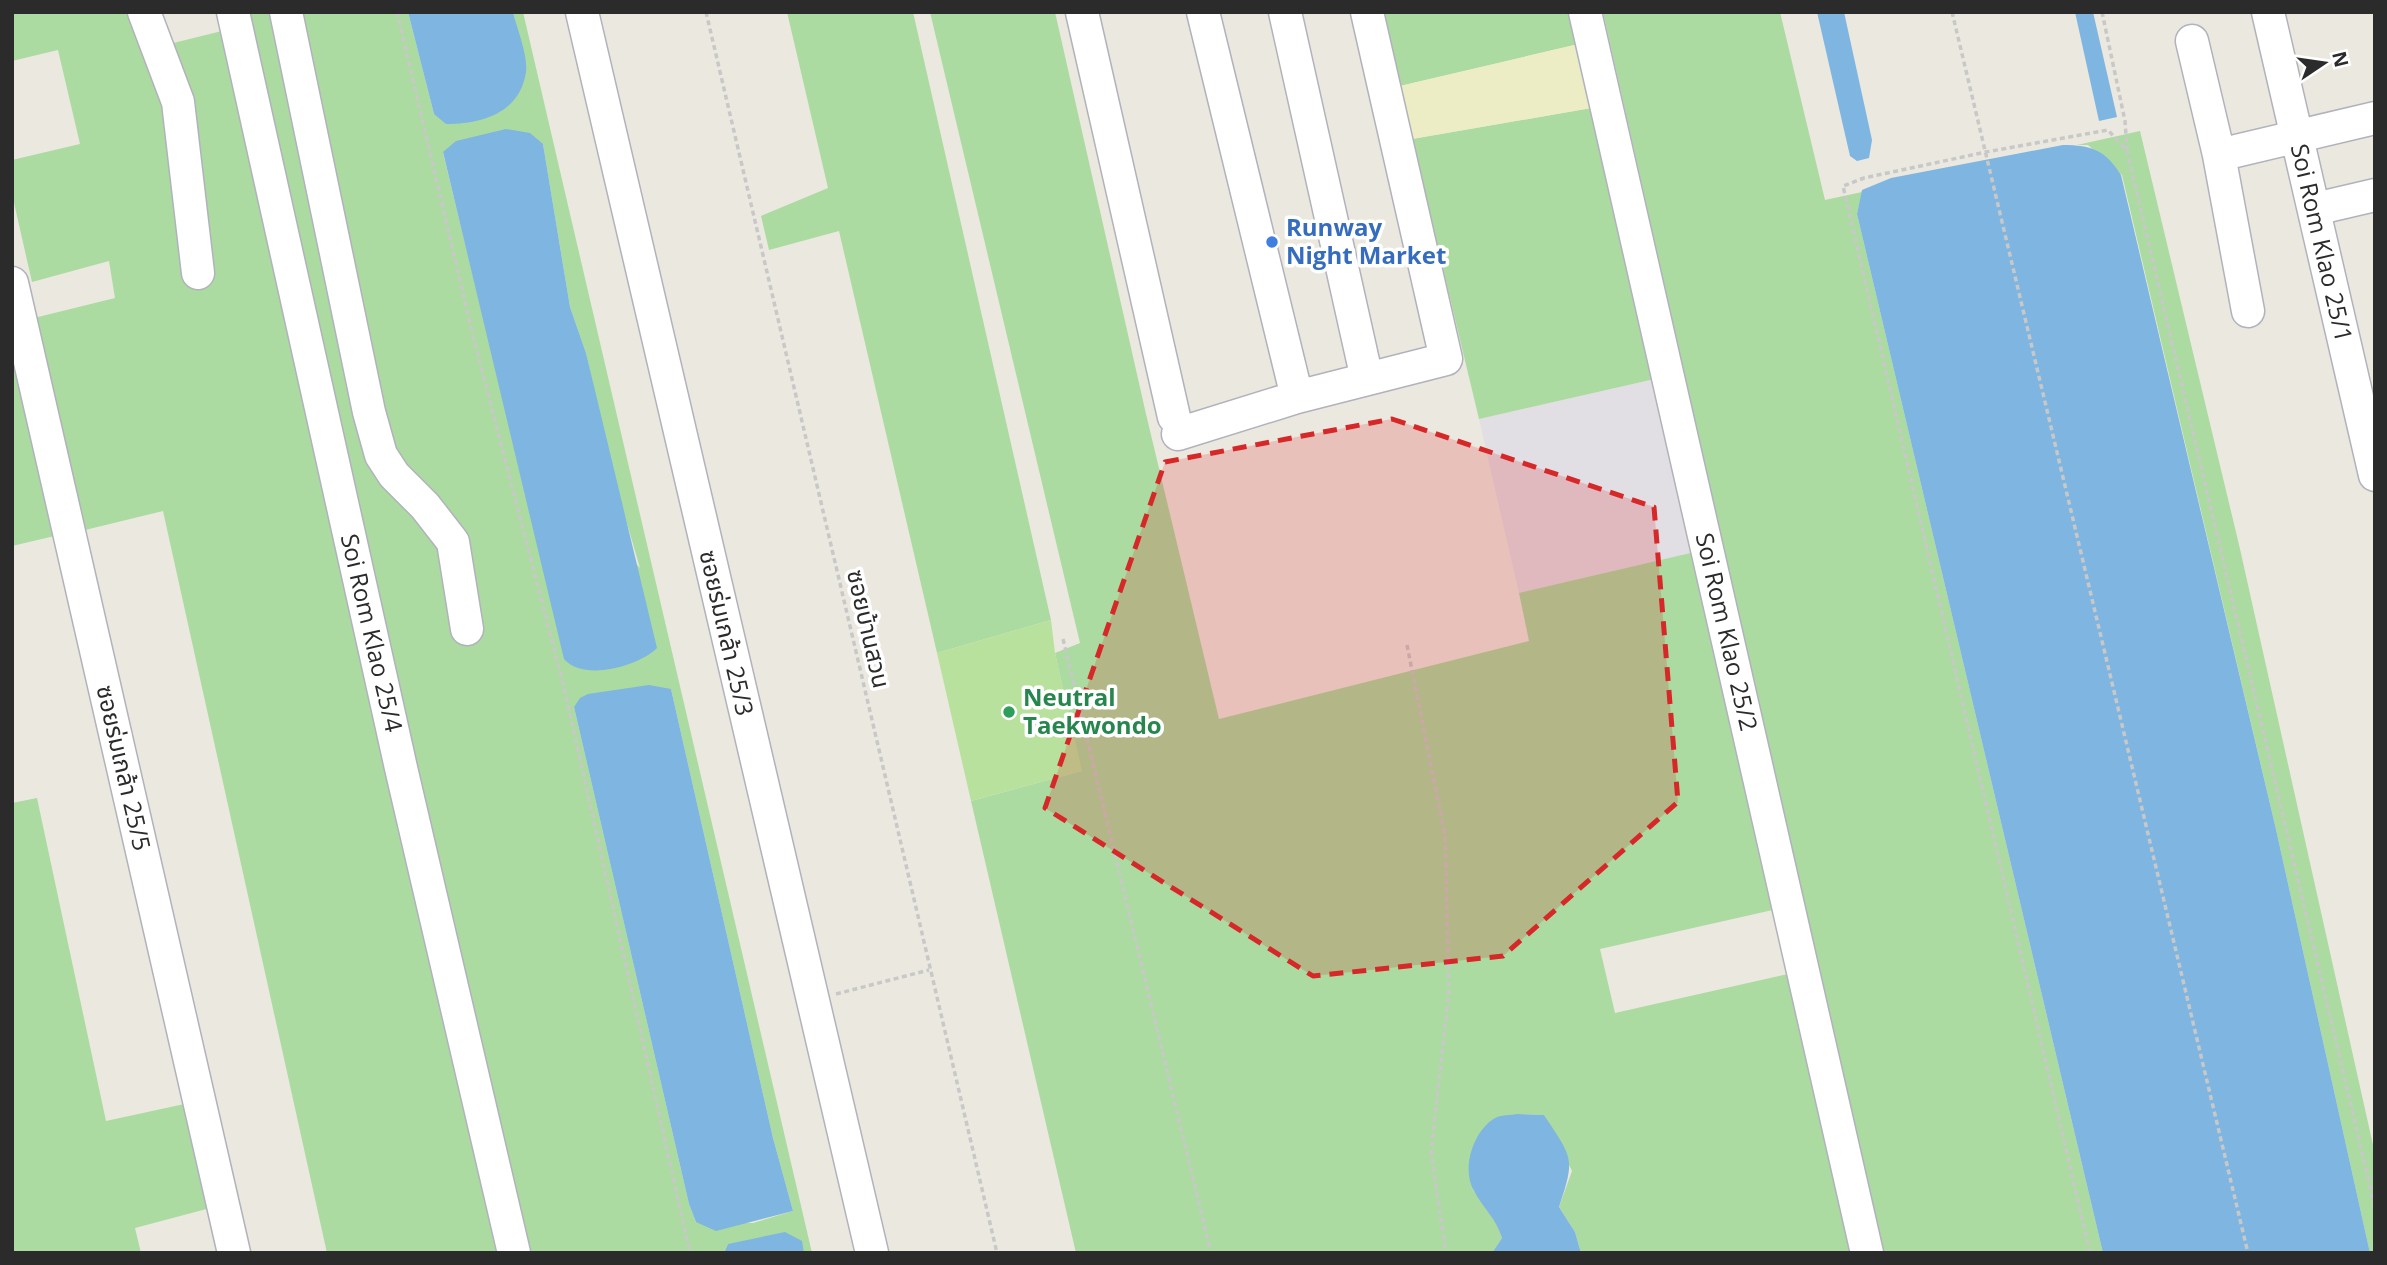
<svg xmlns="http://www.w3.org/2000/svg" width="2387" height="1265" viewBox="0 0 2387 1265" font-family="'Open Sans','Noto Sans Thai',sans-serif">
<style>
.industrial{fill:#e1dee4}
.green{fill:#abdba1;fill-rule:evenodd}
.sand{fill:#ececc5}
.pitch{fill:#b9e19e}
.water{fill:#7eb5e1}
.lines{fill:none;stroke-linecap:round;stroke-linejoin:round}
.minor-casing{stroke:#b2b2bd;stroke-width:35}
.path{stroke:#c8c8c8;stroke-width:3.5;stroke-dasharray:5 3.5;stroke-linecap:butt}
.minor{stroke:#fff;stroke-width:32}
.marked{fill:#d62828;fill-opacity:0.2;stroke:#d62828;stroke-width:5;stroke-dasharray:14 9;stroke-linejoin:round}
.shop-dot{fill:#3f7fe0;stroke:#fff;stroke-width:2.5}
.leisure-dot{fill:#2e9e5b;stroke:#fff;stroke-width:2.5}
.labels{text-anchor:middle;stroke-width:7;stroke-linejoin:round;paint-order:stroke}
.shop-label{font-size:24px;font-weight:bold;fill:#366cbe;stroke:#fff;text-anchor:start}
.street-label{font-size:24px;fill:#2b2b2b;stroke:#fff}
.leisure-label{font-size:24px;font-weight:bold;fill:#27864d;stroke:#fff;text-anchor:start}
</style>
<rect width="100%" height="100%" fill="#ebe8df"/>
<path class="industrial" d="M1659,378L1699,551L1519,593L1479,419Z"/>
<path class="green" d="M12,12H137L149,49L226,30L501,1253H327L163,511L81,531L30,319L115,298L109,261L32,282L12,194V160L80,144L58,50L12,61Z
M242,12H408L434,114L526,70L513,12H523L812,1253H804L801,1241L728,1244L724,1253H524ZM543,144L570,307L586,353L615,482L640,568L509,424L443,153ZM671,689L773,1138L793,1211L753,1223L696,1222L689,1204L574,707Z
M787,12H913L1051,620L937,653L839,231L769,250L761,216L828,188Z
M930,12H1055L1146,414L1219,719L1529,641L1519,593L1699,551L1777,909L1600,949L1615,1013L1792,973L1854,1253H1581L1575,1232L1559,1207L1572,1171L1544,1115L1517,1114L1495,1118L1473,1190L1496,1220L1502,1238L1492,1253H1076L971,801L1081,771L1055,653L1080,643Z
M1382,12H1577L1583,43L1400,86Z
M1603,12H1780L1825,200L1862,192L1857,214L2103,1253H1882Z
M1597,107L1659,378L1479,419L1412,139Z
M2140,131L2240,549L2375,1154V1253H2370L2275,825L2122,175L2088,145H2077Z
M12,316L63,534L12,546Z
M37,798L106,1121L189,1103L214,1207L135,1228L141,1253H12V803Z"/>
<path class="sand" d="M1583,43L1597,107L1412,139L1400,86Z"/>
<path class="pitch" d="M1051,620L1055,653L1082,771L971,801L937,653Z"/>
<path class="water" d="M408,12H513C517,29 528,55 526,72C520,113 482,124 446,124L434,114Z
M1817,12H1844L1872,140L1869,158L1857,161L1850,156Z
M2075,12H2093L2117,117L2099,121Z
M506,129L530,133L543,144L570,307L586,353L657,648C639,666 584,682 564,659L443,152L456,141Z
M2063,145C2092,145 2105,150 2121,175L2275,825L2370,1253H2103L1857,214L1862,190L1891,178Z
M649,685L671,689L773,1138L793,1211L716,1231L696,1222L689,1204L574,707L580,698L588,694Z
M1517,1114L1544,1115C1572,1158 1576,1157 1559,1207L1575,1232L1581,1253H1492L1502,1238C1496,1218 1483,1208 1474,1191C1461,1169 1473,1131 1495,1118C1500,1115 1511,1115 1517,1114Z
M785,1232L802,1241L804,1253H724L728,1244Z"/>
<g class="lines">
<g class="minor-casing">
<path id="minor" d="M144,12L178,102L198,273
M233,12L401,768L514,1253
M286,12L369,412L381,455L394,475L425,506L453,542L467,629
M582,12L872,1253
M1082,12L1174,417
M1285,12L1367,379
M1585,12L1867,1253
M2268,12L2375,475
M2192,41L2219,155L2248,311
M2219,155L2375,118
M2315,209L2375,195
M12,283L234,1253
M1297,397L1446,359L1367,12
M1178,434L1297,397L1203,12"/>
</g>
<path class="path" d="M397,12L473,336L563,683L690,1253
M706,12L997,1253
M1952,12L2248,1253
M2102,12L2125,121L2127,149
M1063,639L1211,1253
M1407,645L1445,836L1449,991L1431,1152L1446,1253
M836,994L929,970
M2090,1253L1843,186L1864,178L1986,152L2108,130L2127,151L2375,1208"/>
<use href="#minor" class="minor"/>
</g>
<path class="marked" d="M1392,419L1654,507L1678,802L1503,956L1313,976L1045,808L1165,462Z"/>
<circle class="shop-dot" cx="1272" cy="242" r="7"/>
<circle class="leisure-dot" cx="1009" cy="712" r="7"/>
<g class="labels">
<g class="shop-label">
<text x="1286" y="236">Runway<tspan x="1286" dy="28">Night Market</tspan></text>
</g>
<g class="street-label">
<text transform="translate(2321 243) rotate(77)" y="8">Soi Rom Klao 25/1</text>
<text transform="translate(868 629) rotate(77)" y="8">ซอยบ้านสวน</text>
<text transform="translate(1726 632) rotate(77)" y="8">Soi Rom Klao 25/2</text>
<text transform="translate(371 633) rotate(77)" y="8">Soi Rom Klao 25/4</text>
<text transform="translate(726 633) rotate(77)" y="8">ซอยร่มเกล้า 25/3</text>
<text transform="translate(123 768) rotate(77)" y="8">ซอยร่มเกล้า 25/5</text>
</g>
<g class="leisure-label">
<text x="1023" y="706">Neutral<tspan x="1023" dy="28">Taekwondo</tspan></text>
</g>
</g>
<rect width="2387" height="1265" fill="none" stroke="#2b2b2b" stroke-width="28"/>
<g transform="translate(2324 63) rotate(77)" stroke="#ffffff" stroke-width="5" paint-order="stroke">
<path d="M0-5L12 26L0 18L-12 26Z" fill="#2b2b2b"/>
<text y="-10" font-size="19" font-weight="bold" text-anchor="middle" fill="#2b2b2b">N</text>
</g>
</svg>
